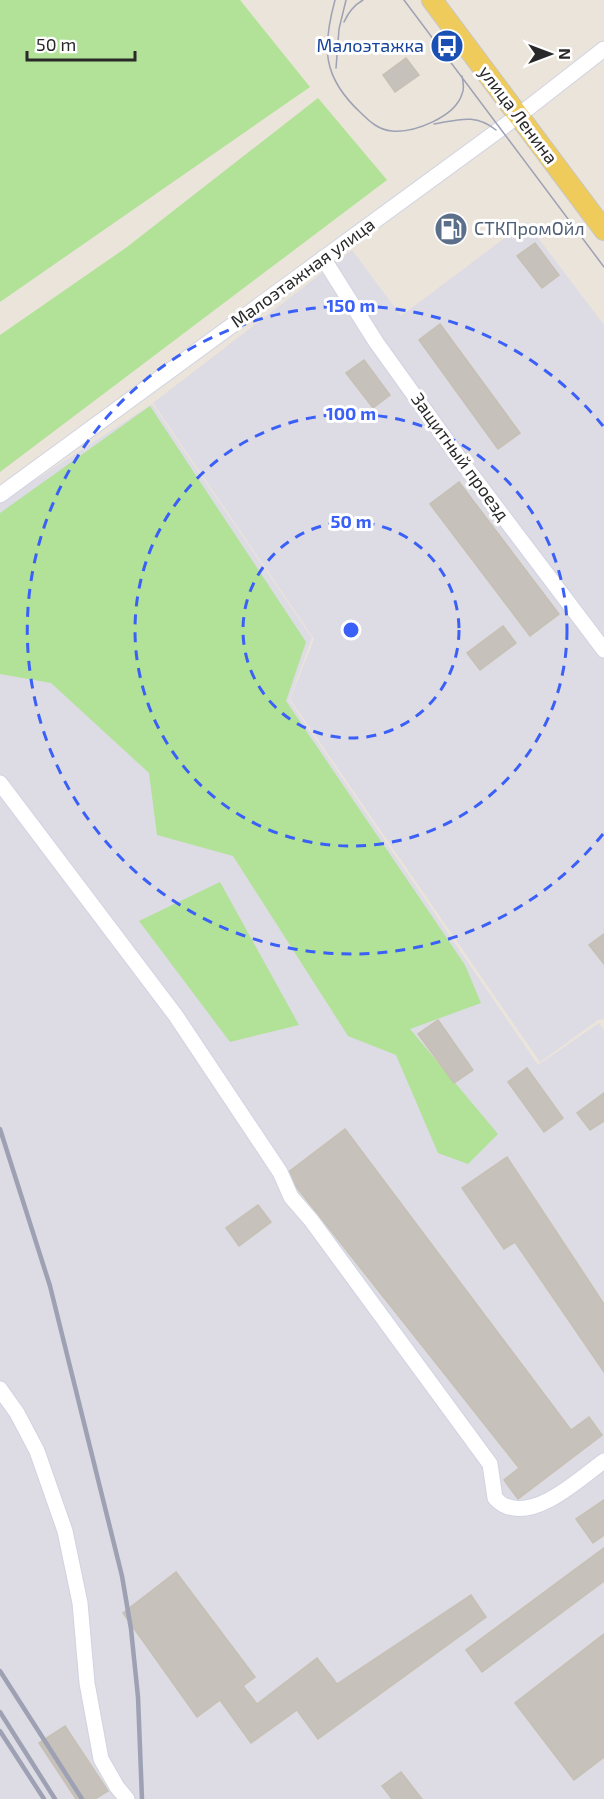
<svg xmlns="http://www.w3.org/2000/svg" width="604" height="1799" viewBox="0 0 604 1799" font-family="'Exo 2',sans-serif">
<style>
.industrial{fill:#dddbe3}
.green{fill:#b1e297}
.building{fill:#c6c1ba;stroke:#c6c0b4;stroke-width:1.5}
.lines{fill:none;stroke-linecap:round;stroke-linejoin:round}
.minor-casing{stroke:#d0d3e2;stroke-width:17}
.major-casing{stroke:#c7c7c7;stroke-width:22}
.minor{stroke:#fff;stroke-width:15}
.major{stroke:#efcb5b;stroke-width:20}
.tram{stroke:#9da1b3;stroke-width:1.5}
.rail{stroke:#9da1b3;stroke-width:4.5}
.ring{fill:none;stroke:#3a60f8;stroke-width:3;stroke-dasharray:10 8}
.labels{text-anchor:middle;stroke-width:6;stroke-linejoin:round;paint-order:stroke}
.transit-label{font-size:18px;fill:#164399;stroke:#fff;text-anchor:end}
.street-label{font-size:18px;fill:#292929;stroke:#fff}
.service-label{font-size:18px;fill:#4e5e75;stroke:#fff;text-anchor:start}
.centre{fill:#3a60f8;stroke:#fff;stroke-width:3}
.ring-label{font-size:18px;text-anchor:middle;font-weight:bold;fill:#3a60f8;stroke:#fff;stroke-width:6;stroke-linejoin:round;paint-order:stroke}
</style>
<rect width="100%" height="100%" fill="#ebe4da"/>
<path class="industrial" d="M526,222L604,325V1019L598,1020L540,1062L290,699L314,639L153,403L352,250L401,316Z
M152,404L312,638L289,700L538,1065L599,1023L604,1031V1799H0V503Z"/>
<path class="green" d="M0,0H240L310,87L0,302Z
M318,98L387,180L0,472V335L127,247Z
M150,406L306,642L286,701L465,965L481,1003L410,1029L498,1134L468,1164L438,1153L396,1055L348,1036L233,856L157,835L149,773L51,683L0,674V513Z
M220,882L299,1025L230,1042L139,921Z"/>
<path class="building" d="M406,58L419,75L395,92L383,75Z
M535,243L559,275L542,288L517,256Z
M440,324L520,433L498,449L419,340Z
M364,360L390,395L373,408L346,373Z
M459,482L559,614L530,636L430,504Z
M503,626L516,643L480,670L467,653Z
M604,934V964L589,945Z
M438,1020L473,1070L454,1083L418,1034Z
M527,1068L563,1118L544,1132L508,1082Z
M604,1093V1121L590,1130L577,1113Z
M345,1129L571,1430L589,1417L602,1435L518,1499L504,1480L519,1468L286,1174Z
M507,1157L604,1304V1372L515,1242L504,1249L462,1188Z
M258,1205L271,1222L239,1246L226,1228Z
M604,1500V1535L593,1543L576,1519Z
M604,1548V1581L482,1672L466,1650Z
M176,1572L255,1677L243,1686L257,1704L317,1658L337,1684L471,1595L486,1617L318,1739L297,1710L251,1743L220,1700L197,1717L123,1613Z
M604,1634V1757L574,1780L515,1703Z
M65,1726L108,1791L95,1799H76L39,1743Z
M401,1772L422,1799H392L382,1786Z"/>
<g class="lines">
<g class="minor-casing">
<path id="minor" d="M323,258L376,342L462,462L604,650
M0,495L518,116L604,49
M0,783L176,1016L280,1172L291,1197L311,1220L490,1464L495,1498C498,1501 502,1505 506,1506C538,1519 580,1478 604,1461
M0,1389L17,1413L37,1451L65,1531L80,1603L87,1683L101,1759L117,1787L127,1799"/>
</g>
<g class="major-casing">
<path id="major" d="M432,0L604,230"/>
</g>
<use href="#minor" class="minor"/>
<use href="#major" class="major"/>
<path class="tram" d="M335,0C322,48 322,77 361,113C370,122 379,130 392,131C414,133 455,117 462,94C465,88 463,83 462,76
M404,0L604,267
M344,22C348,13 354,5 363,0
M336,68L339,29L346,0
M434,124C458,120 475,113 496,130"/>
<path class="rail" d="M0,1129L50,1286L122,1576L131,1629L138,1697L142,1799
M0,1671L82,1799
M0,1712L55,1799
M0,1731L44,1799"/>
</g>
<g class="ring">
<circle cx="351" cy="630" r="108"/>
<circle cx="351" cy="630" r="216"/>
<path d="M603 834A324 324 0 1 1 603 426"/>
</g>
<defs>
<g id="bus-disc" transform="scale(1.725)"><circle r="9.5" fill="#1a4fb4" stroke="#fff"/><path d="M-5-6H5V4H4V6H2V4H-2V6H-4V4H-5ZM-3.5-4V0h7V-4ZM-3.5 1.2v1.5H-2V1.2ZM2 1.2v1.5H3.5V1.2Z" fill="#fff"/></g>
<g id="fuel-disc" transform="scale(1.725)"><circle r="9.5" fill="#5c6f8a" stroke="#fff"/><path d="M-5.5-6h7V0h2V4h1.3V-2.5L3-4.5l.8-.8L6-3V5H2.5V1h-1V6h-7ZM-4.2-4.7v3.2H.2V-4.7Z" fill="#fff"/></g>
</defs>
<g fill-rule="evenodd">
<use href="#bus-disc" x="447" y="46"/>
<use href="#fuel-disc" x="451" y="229"/>
</g>
<g class="labels">
<g class="transit-label">
<text x="424" y="52">Малоэтажка</text>
</g>
<g class="street-label">
<text transform="translate(518 115) rotate(53)" y="6">улица Ленина</text>
<text transform="translate(303 273) rotate(-36)" y="6">Малоэтажная улица</text>
<text transform="translate(460 457) rotate(54)" y="6">Защитный проезд</text>
</g>
<g class="service-label">
<text x="474" y="235">СТКПромОйл</text>
</g>
</g>
<circle cx="351" cy="630" r="9" class="centre"/>
<g class="ring-label">
<text x="351" y="312">150 m</text>
<text x="351" y="420">100 m</text>
<text x="351" y="528">50 m</text>
</g>
<g transform="translate(550 54) rotate(90)" stroke="#ffffff" stroke-width="4.5" paint-order="stroke">
<path d="M0-4.5L10 22L0 15L-10 22Z" fill="#292929"/>
<text y="-9" font-size="16" font-weight="bold" text-anchor="middle" fill="#292929">N</text>
</g>
<path d="M27 51v9h108v-9" fill="none" stroke="#292929" stroke-width="3"/>
<text x="36" y="51" font-size="18" fill="#292929" stroke="#ffffff" stroke-width="4.5" paint-order="stroke">50 m</text>
</svg>
